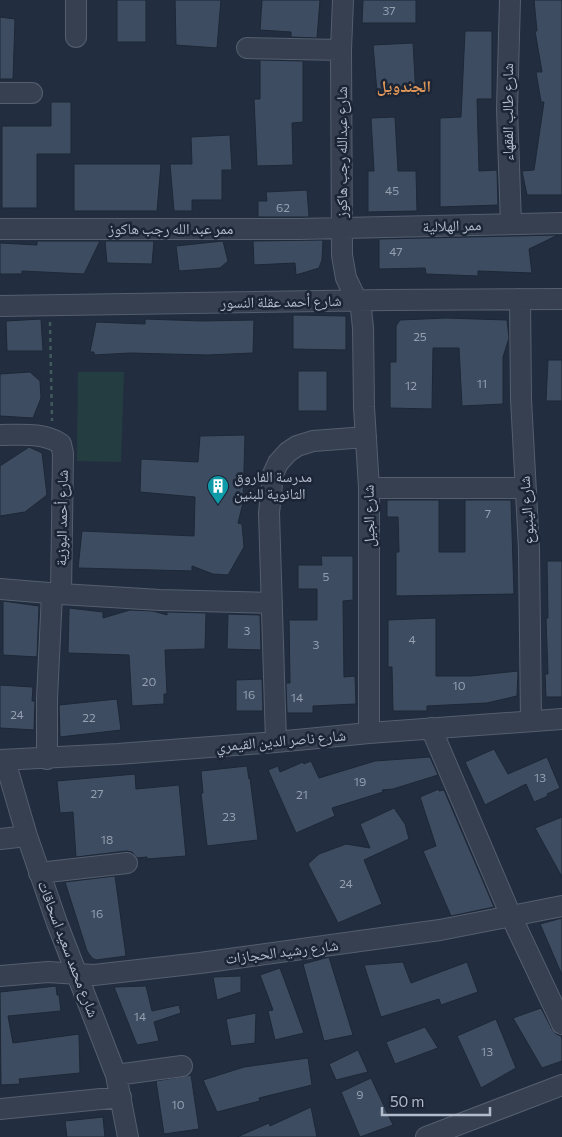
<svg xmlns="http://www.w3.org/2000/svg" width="562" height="1137" viewBox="0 0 562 1137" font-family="Commissioner,'Noto Naskh Arabic',sans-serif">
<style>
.green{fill:#243d41}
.building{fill:#3d4c60;stroke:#1d2737}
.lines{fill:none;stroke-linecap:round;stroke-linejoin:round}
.minor-casing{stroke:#545e6e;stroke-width:22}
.path{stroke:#425a5e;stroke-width:2.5;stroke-dasharray:4 4;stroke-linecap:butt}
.minor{stroke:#364050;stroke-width:20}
.labels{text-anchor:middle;stroke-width:5;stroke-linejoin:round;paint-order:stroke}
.number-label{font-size:12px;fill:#959fb0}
.street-label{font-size:15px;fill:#b2bbcb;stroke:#1b2535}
.poi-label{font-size:15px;fill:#b2bbcb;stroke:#1b2535;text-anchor:start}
.neighbourhood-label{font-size:16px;font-weight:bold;fill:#df9759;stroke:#1b2535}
</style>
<rect width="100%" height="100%" fill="#222e40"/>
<path class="green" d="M78,372H124L121,462L77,461Z"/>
<path class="building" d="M117,0H146V42H117Z
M175,0H221L217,48L176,45Z
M262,0H320L317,38L291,37V32L260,30Z
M363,0H416V23H362Z
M534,0H562V195H527L522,171L534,170L544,102H541L536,72H542L535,31H537Z
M0,17L15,19L13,79H0Z
M465,31H492V99H477L479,171L497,170L498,205L440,207V118L461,117Z
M413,43L416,96L377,92L373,45Z
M260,60L303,61V122L292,123L293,165L257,166L254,99H260Z
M51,102H71V154H37V208H2V126H51Z
M395,117L398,171H416L417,211L368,212V171H374L371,118Z
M230,135L232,170H222V200H192V211H174L170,164H192L191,137Z
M74,164H161L157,211H74Z
M307,190L309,217H258V201H267L266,192Z
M558,235L529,249L532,273L478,271V276L426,274L425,268L379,269V239Z
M323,240L322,260L319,268L296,275L295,263L254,265L253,241Z
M37,241H100L84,274L22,271V274H0V243L37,245Z
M105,241H154L152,264L107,263Z
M223,241L228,261L220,268L179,271L176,246Z
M293,315L346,316V350L293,349Z
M446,318L507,320L509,338L503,357V404L462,406L459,348H433L432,409L390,408V362H396V326L400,320Z
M41,319L43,351H7L6,321Z
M145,319L202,321L254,320L253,353L207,355L130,353L94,355V352H90L96,322L145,324Z
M548,360H562V401H546Z
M298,371H327V411H298Z
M30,372L40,381L41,398L33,418L0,416V374Z
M245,435L243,503L238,523L242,524L244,547L228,575L213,574L192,566V571L78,568L82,531L194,536L195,497L140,492L141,459L198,462L200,436Z
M29,447L42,453L47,495L25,512L0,516V466Z
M387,500H439V552H465V500H511L514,594L396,596V552H399L398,517H387Z
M321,556H353V600L343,601L344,677L355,676L356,704L313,706V713H287L286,683H290L289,620H317V589H298V565H322Z
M547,561H562V697H546L545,674H548L546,618H548Z
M3,601L39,606L37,657L3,655Z
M69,608L103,612V618L130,610L153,611L167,615V612L206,613L205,649L165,650L167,694H164V704L132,706L129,655L68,653Z
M228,614L260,615L261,650L227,649Z
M436,618V676H471L518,671L517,696L487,703L427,706V711H393L392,667H388V620Z
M262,679L263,711H236V680Z
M0,685L33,687L32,701H35L34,730L0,728Z
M117,699L121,730L60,737L59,705Z
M494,749L508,774L547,757L560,788L547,794L548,796L534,802L526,784L485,805L465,762Z
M430,757L438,775L393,789L382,790L383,792L332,808L335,816L296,833L268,770L278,766L280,772L303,762L304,764L311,761L319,778L375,761Z
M247,766L249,779L250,778L258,840L207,846L201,793H203L201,771Z
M135,774L136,789L179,785L186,856L147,859V857L137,858L132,852L126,851L76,857L73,812L60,813L57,781Z
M439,789V791L444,790L494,907L451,916L423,851L436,846L420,797Z
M394,808L405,824L409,839L364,860L382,904L338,923L308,864L319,854L346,844L370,848L360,824Z
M562,817V877L535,828Z
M115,876L126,956L96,960L92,958L87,951L65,882Z
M562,918V975L540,924Z
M329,957L353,1035L324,1041L303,964Z
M403,962L411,983L467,962L478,992L441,1005L439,999L381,1017L364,965Z
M280,968L304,1033L275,1040L268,1011L273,1010L260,975Z
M241,976V992L217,1000L213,977Z
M56,986L57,995H59L61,1011L8,1016L13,1043L79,1034L80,1073L19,1079L20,1084L1,1085L0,992Z
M146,986L152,1011L179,1005L181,1013L154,1022L159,1041L137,1045L114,987Z
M541,1008L552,1029L556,1034L561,1036L562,1039V1061L542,1068L513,1018Z
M256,1013L255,1043L231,1046L226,1019Z
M496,1019L516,1068L481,1088L457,1036Z
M425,1027L438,1048L395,1064L386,1042Z
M358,1050L368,1072L336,1080L329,1064Z
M308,1058L312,1085L259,1098L260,1101L217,1112L203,1080L244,1067Z
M191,1075L199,1129L164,1134L156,1081Z
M371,1078L393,1125L360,1137L341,1092Z
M311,1107L317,1137H237L269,1123L270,1126Z
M103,1117L105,1137H67L65,1121Z"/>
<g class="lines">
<g class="minor-casing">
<path id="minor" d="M343,0L341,50L342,255L346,278L361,309L363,328L364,407L369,488V733
M510,0L507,109L511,224
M76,37V0
M247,48L341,50
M0,93H32
M0,229H298L562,223
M520,299L521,399L529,549L531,721
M0,306L388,300L562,299
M0,435C20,435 44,432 61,444L63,454L61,594L0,589
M369,488H525
M61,594L160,600L272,603
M431,728L511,916L562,1024
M276,742L269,513L273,474L278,463L288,452L297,446L313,441L366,437
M47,759V699L52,594
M0,760L118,754L276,742L369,733L562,719
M5,761L27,836L57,923L116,1075L128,1137
M0,839L27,836
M39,873L127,863
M0,976L48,972L94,975L200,963L440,930L562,906
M116,1075L182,1066
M0,1109L121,1097
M426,1137L562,1085"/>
</g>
<path class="path" d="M50,322L52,421"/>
<use href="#minor" class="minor"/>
</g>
<defs>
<g id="building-pin" transform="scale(1.125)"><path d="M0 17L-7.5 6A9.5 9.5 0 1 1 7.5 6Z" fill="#0f9aa8" stroke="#1b2535"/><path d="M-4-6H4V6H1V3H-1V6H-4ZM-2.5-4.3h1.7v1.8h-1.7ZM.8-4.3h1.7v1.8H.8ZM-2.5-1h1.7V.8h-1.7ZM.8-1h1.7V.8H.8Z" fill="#fff"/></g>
</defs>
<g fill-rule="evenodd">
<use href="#building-pin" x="218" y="486"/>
</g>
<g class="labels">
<g class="number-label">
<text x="389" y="15">37</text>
<text x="392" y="195">45</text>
<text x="283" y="212">62</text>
<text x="396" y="256">47</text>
<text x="420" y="341">25</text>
<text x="482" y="388">11</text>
<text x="411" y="390">12</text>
<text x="488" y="518">7</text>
<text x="326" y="581">5</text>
<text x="247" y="635">3</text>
<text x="412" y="644">4</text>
<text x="316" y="649">3</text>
<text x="149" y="686">20</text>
<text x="459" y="690">10</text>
<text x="249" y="699">16</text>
<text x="297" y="702">14</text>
<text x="17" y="719">24</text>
<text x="89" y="722">22</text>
<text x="540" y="782">13</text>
<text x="360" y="786">19</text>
<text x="97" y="798">27</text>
<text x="302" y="799">21</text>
<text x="229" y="821">23</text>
<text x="107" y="844">18</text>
<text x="346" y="888">24</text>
<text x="97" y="918">16</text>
<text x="140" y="1021">14</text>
<text x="487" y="1056">13</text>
<text x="360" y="1099">9</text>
<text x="178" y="1109">10</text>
</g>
<g class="street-label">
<text transform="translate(508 112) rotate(-90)" y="5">شارع طالب الفقهاء</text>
<text transform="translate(342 152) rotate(-90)" y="5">شارع عبدالله رجب هاكوز</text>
<text transform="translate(452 226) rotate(-2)" y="5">ممر الهلالية</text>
<text x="171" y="234">ممر عبد الله رجب هاكوز</text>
<text transform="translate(281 302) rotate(-1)" y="5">شارع أحمد عقلة النسور</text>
<text transform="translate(527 510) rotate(-94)" y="5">شارع الينبوع</text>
<text transform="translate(369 516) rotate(-91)" y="5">شارع الجيل</text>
<text transform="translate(62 518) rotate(-89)" y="5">شارع أحمد البوزية</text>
<text transform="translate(281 741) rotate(-5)" y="5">شارع ناصر الدين القيمري</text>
<text transform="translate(68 949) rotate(69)" y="5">شارع محمد سعيد اسحاقات</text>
<text transform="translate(282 952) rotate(-7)" y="5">شارع رشيد الحجازات</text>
</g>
<g class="poi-label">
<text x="234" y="482">مدرسة الفاروق<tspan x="234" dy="17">الثانوية للبنين</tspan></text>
</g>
<g class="neighbourhood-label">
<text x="404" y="92">الجندويل</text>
</g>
</g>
<path d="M382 1107v8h108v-8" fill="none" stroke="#b2bbcb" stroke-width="2.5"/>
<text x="390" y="1107" font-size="15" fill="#b2bbcb" stroke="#1b2535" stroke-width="4" paint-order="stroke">50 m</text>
</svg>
